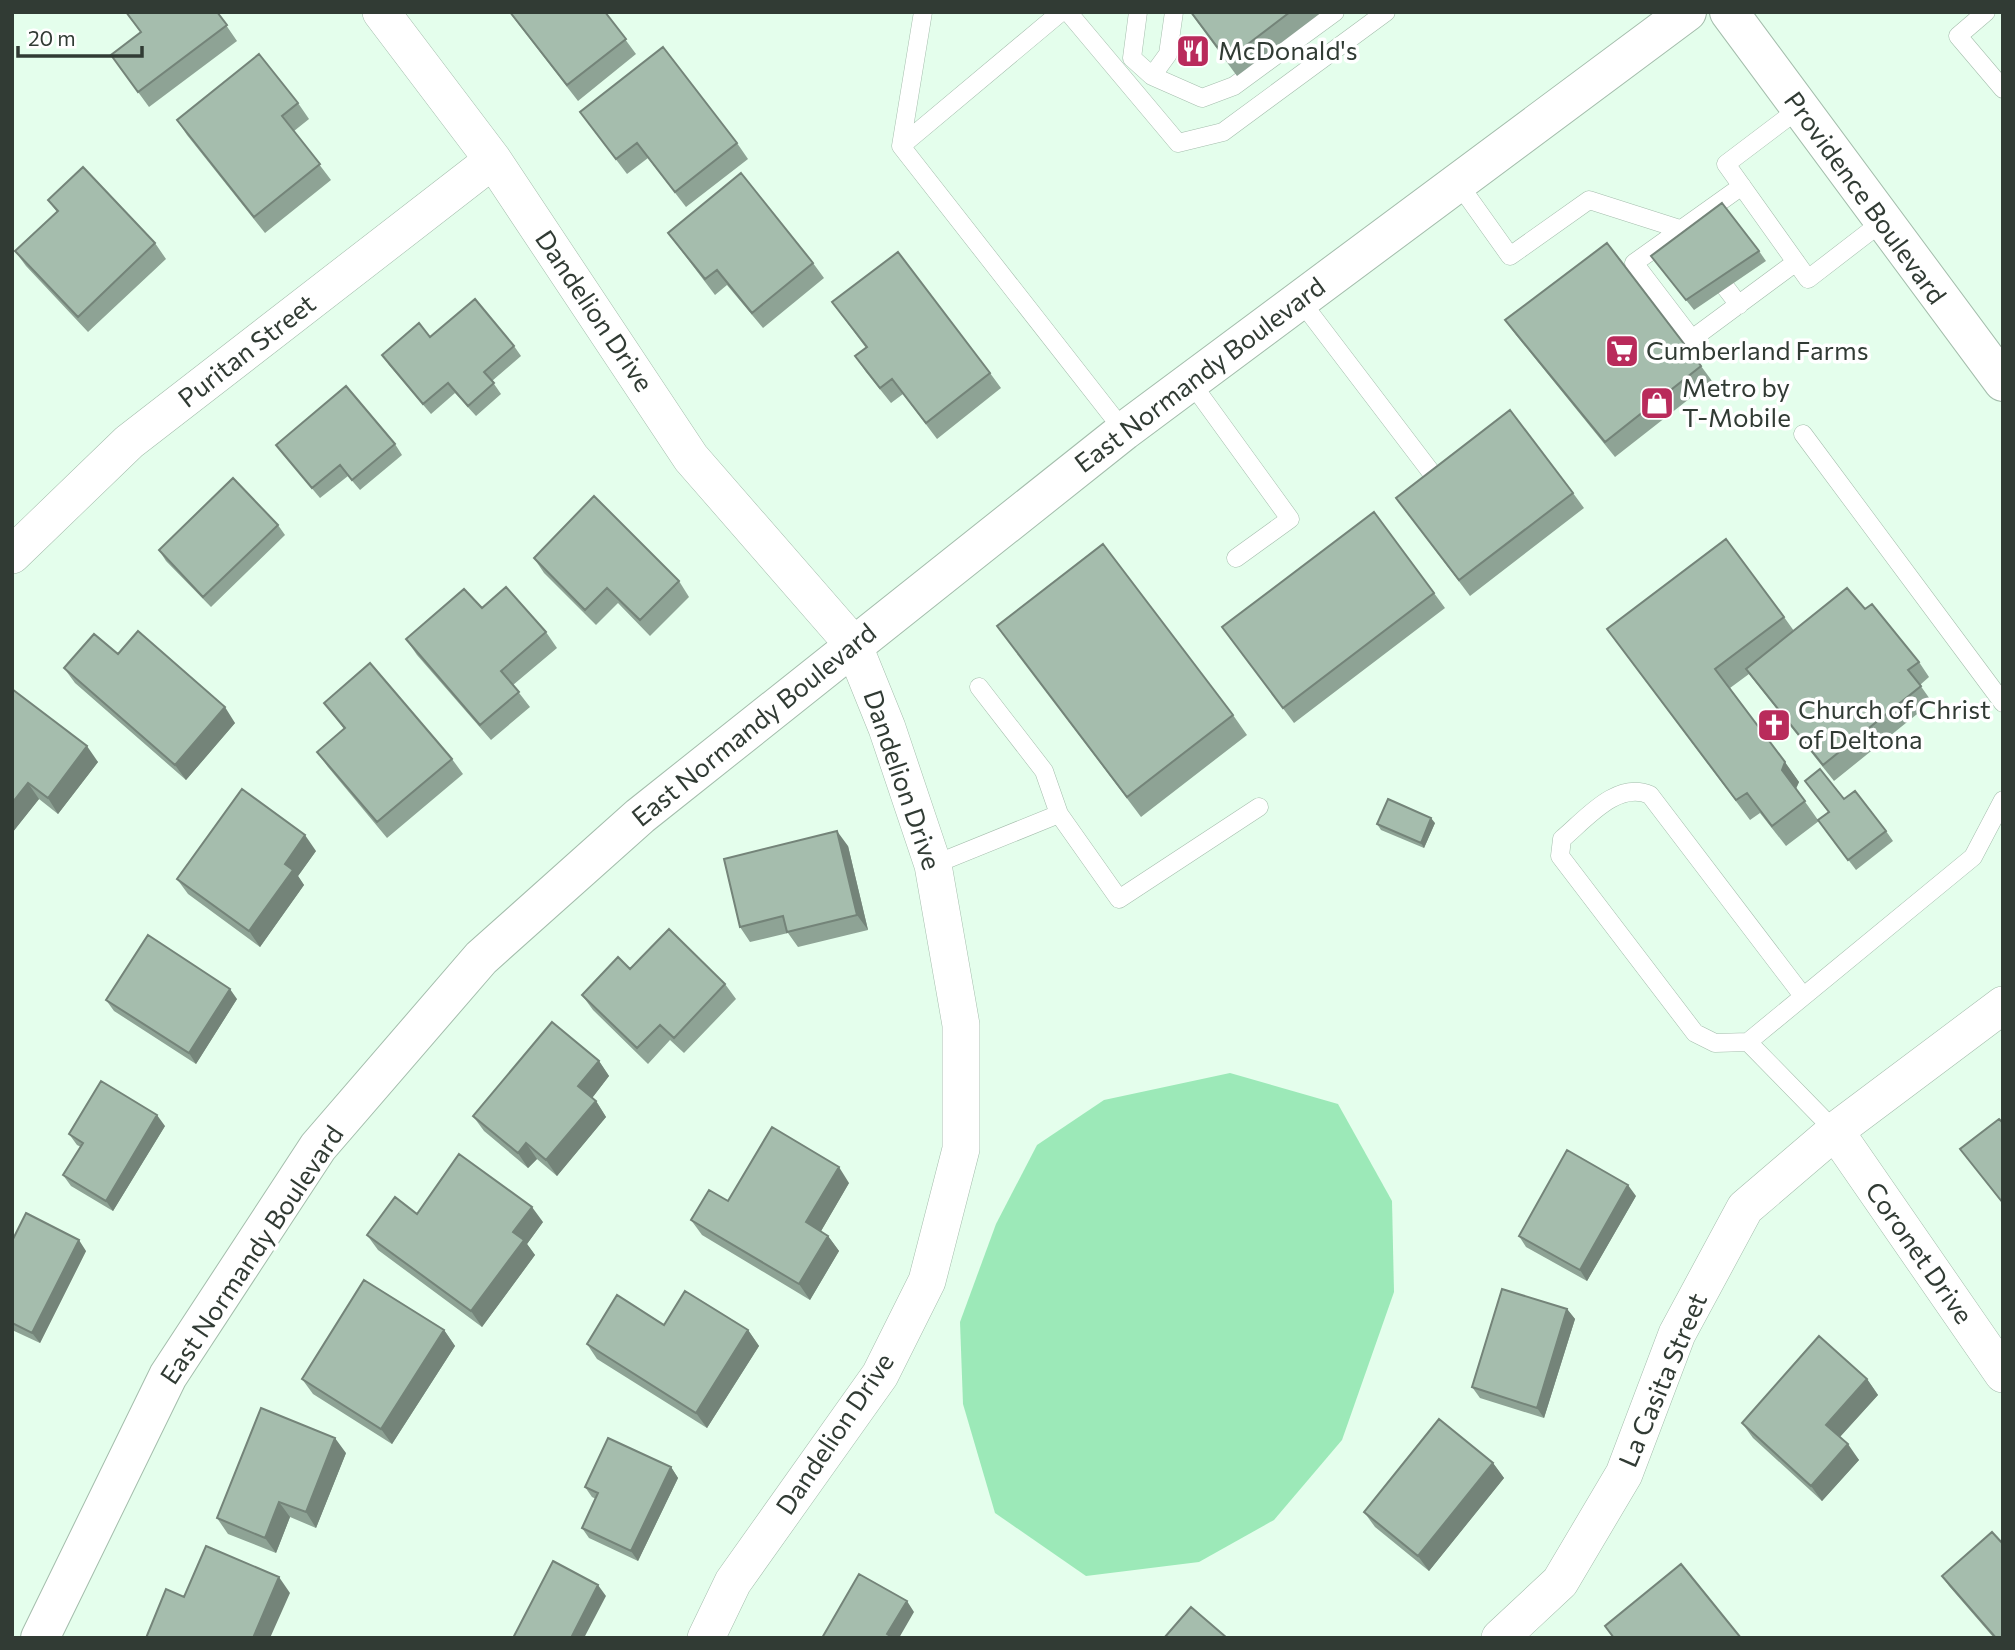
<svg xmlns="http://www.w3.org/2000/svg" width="2015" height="1650" viewBox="0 0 2015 1650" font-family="Commissioner,sans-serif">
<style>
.water{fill:#9ce9b8}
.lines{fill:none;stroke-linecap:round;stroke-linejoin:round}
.lane-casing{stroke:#a4bdac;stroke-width:19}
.street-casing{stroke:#a4bdac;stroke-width:38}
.secondary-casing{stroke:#a4bdac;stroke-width:40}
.lane{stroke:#fff;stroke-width:18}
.street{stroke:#fff;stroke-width:37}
.secondary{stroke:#fff;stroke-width:38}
.wall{fill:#8ea395}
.shaded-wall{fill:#748479}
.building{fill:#a5bdad;stroke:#748479;stroke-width:2}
.labels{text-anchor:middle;stroke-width:7;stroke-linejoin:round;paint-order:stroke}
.poi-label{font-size:26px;fill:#313b34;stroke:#fff;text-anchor:start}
.street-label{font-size:26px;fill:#313b34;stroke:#fff}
</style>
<rect width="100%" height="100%" fill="#e4feec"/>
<path class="water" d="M1230,1073L1338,1104L1392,1201L1394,1292L1342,1440L1274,1520L1199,1562L1086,1576L995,1513L963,1404L960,1322L996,1224L1037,1145L1104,1100Z"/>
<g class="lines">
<g class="lane-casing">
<path id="lane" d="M923,12L901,146L1124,431
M1068,12L1178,143L1223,132L1386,12
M1138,12L1132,58L1152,76
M1174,12L1168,54L1152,76L1202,98L1234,86L1335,12
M1986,12L1958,36L2003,89
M1800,108L1726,164L1808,279L1882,222
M901,146L1061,12
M1458,183L1510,256L1589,200L1683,230L1688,236
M1742,186L1634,263L1692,339L1796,262
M1726,288L1739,305
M1300,300L1437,480
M1190,381L1290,519L1236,558
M1803,434L2003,703
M979,687L1044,771L1059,814
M933,865L1059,814L1119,899L1259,807
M1748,1042L1715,1043L1695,1033L1560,856L1562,839C1585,820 1617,780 1650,795L1803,996
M1835,1131L1748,1042L1973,857L2003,800"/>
</g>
<g class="street-casing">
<path id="street" d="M381,12L493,160L691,458L853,644L887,728L933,865L961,1025V1149L927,1281L880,1375L733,1582L706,1638
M12,555L129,442L493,160
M1835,1131L2003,1374
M1500,1638L1560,1582L1624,1474L1677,1334L1745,1208L1835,1131L2003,1005"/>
</g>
<g class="secondary-casing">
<path id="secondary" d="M1729,12L2003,382
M40,1638L168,1376L318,1147L481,958L640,816L1124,431L1687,12"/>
</g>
<use href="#lane" class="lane"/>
<use href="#street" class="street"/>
<use href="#secondary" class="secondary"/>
</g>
<path class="wall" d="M126,12H217L237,41L149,107L111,55L141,33Z
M509,12H605L636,54L578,101Z
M1190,12H1322L1237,76Z
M298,103L309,119L294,131L331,180L265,233L187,135L177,120Z
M580,112L737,143L748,159L686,207L648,158L627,174Z
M48,200L155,243L166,259L88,332L26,266L15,251L57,212Z
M668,233L813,263L824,278L763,328L727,285L715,295Z
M1759,251L1766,261L1694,310L1651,256Z
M832,302L990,373L1001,388L937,439L903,394L891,403L866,372L855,356L866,348Z
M1505,320L1701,366L1712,381L1615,457L1516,335Z
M430,337L514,346L521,356L492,381L501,394L476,416L455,393L431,414L389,365L382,355Z
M395,444L402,455L360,490L348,476L320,498L284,455L276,445Z
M1573,493L1584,508L1470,596L1396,498Z
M278,525L285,535L211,607L166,561L159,550Z
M534,558L679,581L689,597L650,636L618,603L596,625L544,573Z
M1434,593L1445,608L1294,723L1222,627Z
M482,608L546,632L557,648L513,685L530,707L491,740L417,655L406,639Z
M1865,609L1919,662L1929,677L1920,685L1932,702L1834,781L1749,674L1730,688L1799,782L1796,789L1818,820L1828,812L1805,781L1844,799L1886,831L1893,841L1856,870L1819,821L1786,846L1760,813L1750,820L1607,629L1784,617L1794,631Z
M997,626L1233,715L1247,735L1141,817Z
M118,654L235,723L186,780L75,683L64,668Z
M12,689L98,762L58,814L39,799L12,833Z
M324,703L452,759L463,774L387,838L328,767L317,752L344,729Z
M1435,823L1424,848L1381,830L1377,824Z
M848,846L868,930L798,947L788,933L750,942L740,927Z
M316,851L298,876L304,885L260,947L188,894L177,879Z
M630,969L725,984L736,999L684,1053L670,1040L648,1064L593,1010L582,995Z
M237,999L196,1064L114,1011L106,1000Z
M599,1061L609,1076L592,1098L596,1101L606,1117L557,1176L537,1159L528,1168L484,1131L473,1116Z
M2003,1123V1204L1960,1149Z
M165,1126L113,1211L71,1186L63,1175L81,1147L77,1145L69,1134Z
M849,1183L821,1231L828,1236L839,1251L810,1300L702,1235L691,1220L728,1201Z
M1636,1196L1587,1281L1526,1247L1519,1236Z
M417,1214L543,1222L527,1244L535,1255L482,1327L378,1250L367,1235Z
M12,1241L86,1251L40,1343L12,1330Z
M1567,1309L1575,1319L1544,1418L1480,1398L1472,1387Z
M664,1325L748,1330L759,1346L707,1428L597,1359L587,1344Z
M444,1330L455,1346L392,1444L313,1394L302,1379Z
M1867,1379L1878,1395L1840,1437L1859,1460L1822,1501L1753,1438L1742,1423Z
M346,1453L316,1528L290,1517L276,1553L228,1534L217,1518Z
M1493,1463L1504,1478L1429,1571L1375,1527L1364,1512Z
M671,1467L678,1478L638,1561L589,1538L582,1528L596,1499L592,1497L585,1487Z
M1942,1576L2003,1638H1994L1949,1586Z"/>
<path class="shaded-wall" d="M225,707L235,723L186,780L175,765Z
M87,746L98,762L58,814L48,798Z
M1785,762L1799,782L1795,790L1782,770Z
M28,783L39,799L12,833V803Z
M1431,818L1435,823L1424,848L1421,843Z
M837,831L848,846L868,930L857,915Z
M305,835L316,851L298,876L304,885L260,947L249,931L285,864Z
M230,989L237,999L196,1064L189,1053Z
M599,1061L609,1076L589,1102L578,1086Z
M596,1101L606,1117L557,1176L546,1160Z
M157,1115L165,1126L113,1211L106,1201Z
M526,1143L537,1159L528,1168L518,1153Z
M839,1167L849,1183L817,1238L806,1222Z
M1628,1185L1636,1196L1587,1281L1580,1270Z
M532,1207L543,1222L527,1244L535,1255L482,1327L471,1311L513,1232Z
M828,1236L839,1251L810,1300L799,1284Z
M79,1240L86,1251L40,1343L32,1333Z
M1567,1309L1575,1319L1544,1418L1537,1408Z
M444,1330L455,1346L392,1444L381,1429Z
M748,1330L759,1346L707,1428L696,1413Z
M1867,1379L1878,1395L1837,1440L1826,1425Z
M335,1438L346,1453L316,1528L306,1512Z
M1848,1444L1859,1460L1822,1501L1811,1486Z
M1493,1463L1504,1478L1429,1571L1418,1556Z
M671,1467L678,1478L638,1561L631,1551Z
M279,1502L290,1517L276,1553L265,1538Z
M279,1577L290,1593L270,1638H253Z
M598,1585L606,1596L584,1638H571Z
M907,1601L914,1612L899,1638H890L887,1634Z"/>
<path class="building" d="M126,12H217L227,25L138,92L111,55L141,32Z
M510,12H605L626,39L567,85Z
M1191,12H1290L1227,60Z
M663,47L737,143L675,192L637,143L616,159L580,112Z
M259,54L298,103L282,116L320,164L254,217L177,120Z
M83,167L155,243L78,317L15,251L58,211L48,200Z
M741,173L813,263L752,313L717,270L705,279L668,233Z
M1722,203L1759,251L1686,300L1651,256Z
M1607,243L1701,366L1605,442L1505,320Z
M898,252L990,373L926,423L892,379L880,388L855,356L867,347L832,302Z
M475,299L514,346L484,372L494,383L468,406L448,383L423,404L382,355L419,323L430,337Z
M346,386L395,444L352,480L340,465L312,488L276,445Z
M1510,410L1573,493L1459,580L1396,498Z
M233,478L278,525L203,597L159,550Z
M594,496L679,581L640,620L607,588L585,610L534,558Z
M1374,512L1434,593L1283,708L1222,627Z
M1726,539L1784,617L1715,669L1785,762L1782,770L1805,801L1772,826L1747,793L1736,800L1607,629Z
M1103,544L1233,715L1127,797L997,626Z
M506,587L546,632L501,671L519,692L480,725L406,639L464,589L482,608Z
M1847,588L1865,609L1872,604L1919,662L1908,670L1921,686L1823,765L1746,669Z
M138,631L225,707L175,765L64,668L94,634L118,654Z
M370,663L452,759L377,822L317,752L345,728L324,703Z
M12,689L87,746L48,798L28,783L12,803Z
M1820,769L1844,799L1855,791L1886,831L1848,860L1818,820L1829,812L1805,781Z
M242,789L305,835L285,864L293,870L249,931L177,879Z
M1388,799L1431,818L1421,843L1377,824Z
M837,831L857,915L787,932L783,916L740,927L724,859Z
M669,929L725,984L674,1038L660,1025L637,1048L582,995L618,957L630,969Z
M148,935L230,989L189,1053L106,1000Z
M552,1022L599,1061L578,1086L596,1101L546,1160L526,1143L518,1153L473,1116Z
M101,1081L157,1115L106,1201L63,1175L83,1143L69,1134Z
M1999,1119L2003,1123V1203L1960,1149Z
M772,1127L839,1167L806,1222L828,1236L799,1284L691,1220L709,1190L728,1201Z
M1567,1150L1628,1185L1580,1270L1519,1236Z
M459,1154L532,1207L513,1232L524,1240L471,1311L367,1235L395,1197L417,1214Z
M26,1213L79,1240L32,1333L12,1323V1241Z
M364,1280L444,1330L381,1429L302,1379Z
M1502,1289L1567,1309L1537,1408L1472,1387Z
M685,1291L748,1330L696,1413L587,1344L617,1295L664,1325Z
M1819,1336L1867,1379L1826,1425L1848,1444L1811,1486L1742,1423Z
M261,1408L335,1438L306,1512L279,1502L265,1538L217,1518Z
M1439,1419L1493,1463L1418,1556L1364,1512Z
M608,1438L671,1467L631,1551L582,1528L598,1493L585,1487Z
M1992,1532L2003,1544V1638H1996L1942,1576Z
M206,1546L279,1577L253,1638H146L166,1589L184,1597Z
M553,1561L598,1585L571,1638H513Z
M1681,1564L1741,1638H1614L1605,1626Z
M859,1574L907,1601L887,1634L893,1638H822Z
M1191,1607L1227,1638H1164Z"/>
<defs>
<g id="restaurant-square" transform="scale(1.75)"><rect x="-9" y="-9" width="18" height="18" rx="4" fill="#b92b5b" stroke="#fff"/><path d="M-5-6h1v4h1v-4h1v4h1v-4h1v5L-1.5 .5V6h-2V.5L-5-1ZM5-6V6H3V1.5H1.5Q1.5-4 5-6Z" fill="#fff"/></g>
<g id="supermarket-square" transform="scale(1.75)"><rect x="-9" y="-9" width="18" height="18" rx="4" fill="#b92b5b" stroke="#fff"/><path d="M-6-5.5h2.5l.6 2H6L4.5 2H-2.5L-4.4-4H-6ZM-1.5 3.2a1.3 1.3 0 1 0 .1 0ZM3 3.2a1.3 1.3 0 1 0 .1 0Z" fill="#fff"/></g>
<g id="shop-square" transform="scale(1.75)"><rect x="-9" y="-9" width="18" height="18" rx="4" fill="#b92b5b" stroke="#fff"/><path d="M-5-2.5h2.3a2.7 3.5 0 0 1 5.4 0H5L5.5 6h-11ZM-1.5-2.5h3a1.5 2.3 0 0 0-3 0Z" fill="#fff"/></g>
<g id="church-square" transform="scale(1.75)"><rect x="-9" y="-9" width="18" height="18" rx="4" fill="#b92b5b" stroke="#fff"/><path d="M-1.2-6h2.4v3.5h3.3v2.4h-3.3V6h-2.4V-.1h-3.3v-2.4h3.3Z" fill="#fff"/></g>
</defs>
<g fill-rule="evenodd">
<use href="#restaurant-square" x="1193" y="51"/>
<use href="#supermarket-square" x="1622" y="351"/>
<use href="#shop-square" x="1657" y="403"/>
<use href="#church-square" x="1774" y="725"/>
</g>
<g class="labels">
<g class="poi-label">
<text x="1218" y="60">McDonald's</text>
<text x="1646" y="360">Cumberland Farms</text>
<text x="1682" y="397">Metro by<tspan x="1682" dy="30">T-Mobile</tspan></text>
<text x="1798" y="719">Church of Christ<tspan x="1798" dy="30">of Deltona</tspan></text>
</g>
<g class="street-label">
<text transform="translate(1865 198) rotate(54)" y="9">Providence Boulevard</text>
<text transform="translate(594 311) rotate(56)" y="9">Dandelion Drive</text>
<text transform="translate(247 351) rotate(-38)" y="9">Puritan Street</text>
<text transform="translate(1200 375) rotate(-37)" y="9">East Normandy Boulevard</text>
<text transform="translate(754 725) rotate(-39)" y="9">East Normandy Boulevard</text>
<text transform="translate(902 780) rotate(71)" y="9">Dandelion Drive</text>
<text transform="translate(1919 1253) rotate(55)" y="9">Coronet Drive</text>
<text transform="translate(252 1255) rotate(-56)" y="9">East Normandy Boulevard</text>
<text transform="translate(1663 1380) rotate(-67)" y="9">La Casita Street</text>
<text transform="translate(835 1434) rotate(-56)" y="9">Dandelion Drive</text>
</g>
</g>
<rect width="2015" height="1650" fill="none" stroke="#313b34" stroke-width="28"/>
<path d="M18 46v10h124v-10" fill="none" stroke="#313b34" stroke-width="3.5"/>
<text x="28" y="46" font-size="21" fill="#313b34" stroke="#ffffff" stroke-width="5" paint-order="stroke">20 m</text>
</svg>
